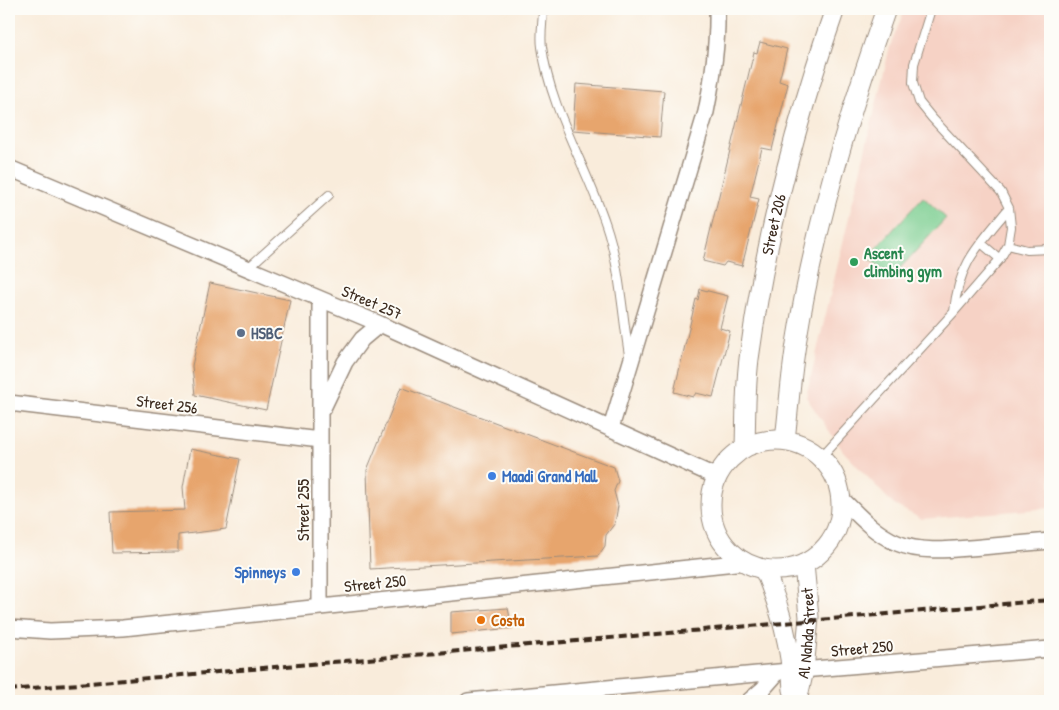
<svg xmlns="http://www.w3.org/2000/svg" width="1059" height="710" viewBox="0 0 1059 710" font-family="'Patrick Hand',sans-serif">
<style>
.built{fill:#f6d2c5}
.green{fill:#7bce91;stroke:#5b7c58}
.building{fill:#e7a56d}
.lines{fill:none;stroke-linecap:round;stroke-linejoin:round}
.service-casing{stroke:#9a8b7c;stroke-width:10}
.minor-casing{stroke:#9a8b7c;stroke-width:18}
.tertiary-casing{stroke:#9a8b7c;stroke-width:21}
.service{stroke:#fff;stroke-width:8}
.minor{stroke:#fff;stroke-width:15}
.tertiary{stroke:#fff;stroke-width:19}
.rail{stroke:#3b2a1e;stroke-width:4;stroke-dasharray:8 4;stroke-linecap:butt}
.leisure-dot{fill:#2e9e5b;stroke:#fdfcf7;stroke-width:2}
.service-dot{fill:#5c6f8a;stroke:#fdfcf7;stroke-width:2}
.shop-dot{fill:#3f7fe0;stroke:#fdfcf7;stroke-width:2}
.food-dot{fill:#e8710a;stroke:#fdfcf7;stroke-width:2}
.labels{text-anchor:middle;stroke-width:4;stroke-linejoin:round;paint-order:stroke}
.street-label{font-size:16px;fill:#3b2a1e;stroke:#fdfcf7}
.leisure-label{font-size:16px;font-weight:bold;fill:#27864d;stroke:#fdfcf7;text-anchor:start}
.service-label{font-size:16px;font-weight:bold;fill:#4e5e75;stroke:#fdfcf7;text-anchor:start}
.shop-label{font-size:16px;font-weight:bold;fill:#366cbe;stroke:#fdfcf7;text-anchor:start}
.food-label{font-size:16px;font-weight:bold;fill:#c56008;stroke:#fdfcf7;text-anchor:start}
</style>
<rect width="100%" height="100%" fill="#fdfcf7"/>
<filter id="ink" filterUnits="userSpaceOnUse"><feTurbulence type="fractalNoise" baseFrequency=".02" numOctaves="2"/><feDisplacementMap in="SourceGraphic" scale="10" xChannelSelector="R" yChannelSelector="G"/><feConvolveMatrix kernelMatrix="1 2 1 2 8 2 1 2 1" color-interpolation-filters="sRGB"/></filter>
<filter id="wash" filterUnits="userSpaceOnUse"><feTurbulence type="fractalNoise" baseFrequency=".0096" numOctaves="4" result="noise"/><feDisplacementMap in="SourceGraphic" scale="20" xChannelSelector="R" yChannelSelector="G"/><feGaussianBlur stdDeviation="1.12" result="paint"/><feColorMatrix in="noise" values="0 0 0 0 0 0 0 0 0 0 0 0 0 0 0 0 0 1.4 0 .05"/><feComposite in="paint" operator="in"/></filter>
<g filter="url(#wash)">
<rect width="100%" height="100%" fill="#f9ecdb"/>
<path class="built" d="M905,9H1050V508L922,519L894,505L843,451L806,397L890,46Z"/>
<path class="green" d="M923,197L946,218L891,278L868,257Z"/>
<g id="blocks">
<path class="building" d="M760,42L787,49L779,81L788,84L772,150L762,148L750,197L759,199L742,266L726,262L723,266L703,261L754,52L757,53Z
M576,84L664,91L660,137L573,130Z
M210,283L290,300L266,410L195,395L192,366Z
M700,289L728,296L720,328L730,331L713,397L696,393L693,397L674,392L696,299L698,300Z
M401,387L614,467L618,481L614,491L618,506L615,523L606,535L605,546L598,556L370,569L367,470Z
M190,449L240,459L226,529L178,535V552L112,553L110,512L185,510L183,487Z
M508,608L512,628L451,634V612Z"/>
</g>
</g>
<g filter="url(#ink)">
<use href="#blocks" fill-opacity="0" stroke="#9a8b7c" stroke-width="1"/>
<g class="lines">
<g class="service-casing">
<path id="service" d="M543,9C543,21 540,35 542,47C550,109 586,165 606,225C620,266 622,312 629,355
M981,243L1000,259
M1008,245L1027,250L1050,249
M248,268L329,195
M954,312C958,263 980,244 1009,208
M821,457L954,312L1000,259L1008,245L1011,227L1009,208L1001,192L932,118L919,102L913,83L914,64L931,9"/>
</g>
<g class="minor-casing">
<path id="minor" d="M9,168L380,324L717,477
M320,299V607
M9,403L320,440
M323,408L345,362L362,339L380,324
M611,428L706,112C713,77 718,44 717,9
M841,498C858,515 874,533 897,543C923,554 954,549 981,547C1004,545 1027,543 1050,541
M9,628L50,631L123,628L745,562
M468,701L778,672L1050,649
M749,701L763,689L778,672"/>
</g>
<g class="tertiary-casing">
<g id="tertiary">
<path d="M785,440C789,406 791,372 797,338C815,226 848,116 886,9"/>
<circle cx="776" cy="505" r="65"/>
<path id="s1" d="M745,447C746,416 745,383 750,352C766,235 796,121 835,9"/>
<path d="M764,569C781,610 791,646 793,690"/>
<path id="s2" d="M797,701L804,670L809,617L804,564"/>
</g>
</g>
<use href="#service" class="service"/>
<use href="#minor" class="minor"/>
<use href="#tertiary" class="tertiary"/>
<path class="rail" d="M9,690L1050,600"/>
</g>
</g>
<circle class="leisure-dot" cx="854" cy="262" r="5"/>
<circle class="service-dot" cx="241" cy="333" r="5"/>
<g class="shop-dot">
<circle cx="492" cy="476" r="5"/>
<circle cx="296" cy="572" r="5"/>
</g>
<circle class="food-dot" cx="481" cy="620" r="5"/>
<g class="labels">
<g class="street-label">
<text dy="6" stroke="none"><textPath href="#s1" startOffset="225">Street 206</textPath></text>
<text transform="translate(372 302) rotate(23)" y="6">Street 257</text>
<text transform="translate(167 404) rotate(7)" y="6">Street 256</text>
<text transform="translate(303 510) rotate(-90)" y="6">Street 255</text>
<text transform="translate(375 583) rotate(-6)" y="6">Street 250</text>
<text dy="6" stroke="none"><textPath href="#s2" startOffset="69">Al Nahda Street</textPath></text>
<text transform="translate(862 648) rotate(-5)" y="6">Street 250</text>
</g>
<g class="leisure-label">
<text x="864" y="259">Ascent<tspan x="864" dy="18">climbing gym</tspan></text>
</g>
<g class="service-label">
<text x="251" y="339">HSBC</text>
</g>
<g class="shop-label">
<text x="502" y="482">Maadi Grand Mall</text>
<text x="286" y="578" text-anchor="end">Spinneys</text>
</g>
<g class="food-label">
<text x="491" y="626">Costa</text>
</g>
</g>
<rect width="1059" height="710" fill="none" stroke="#fdfcf7" stroke-width="30"/>
</svg>
